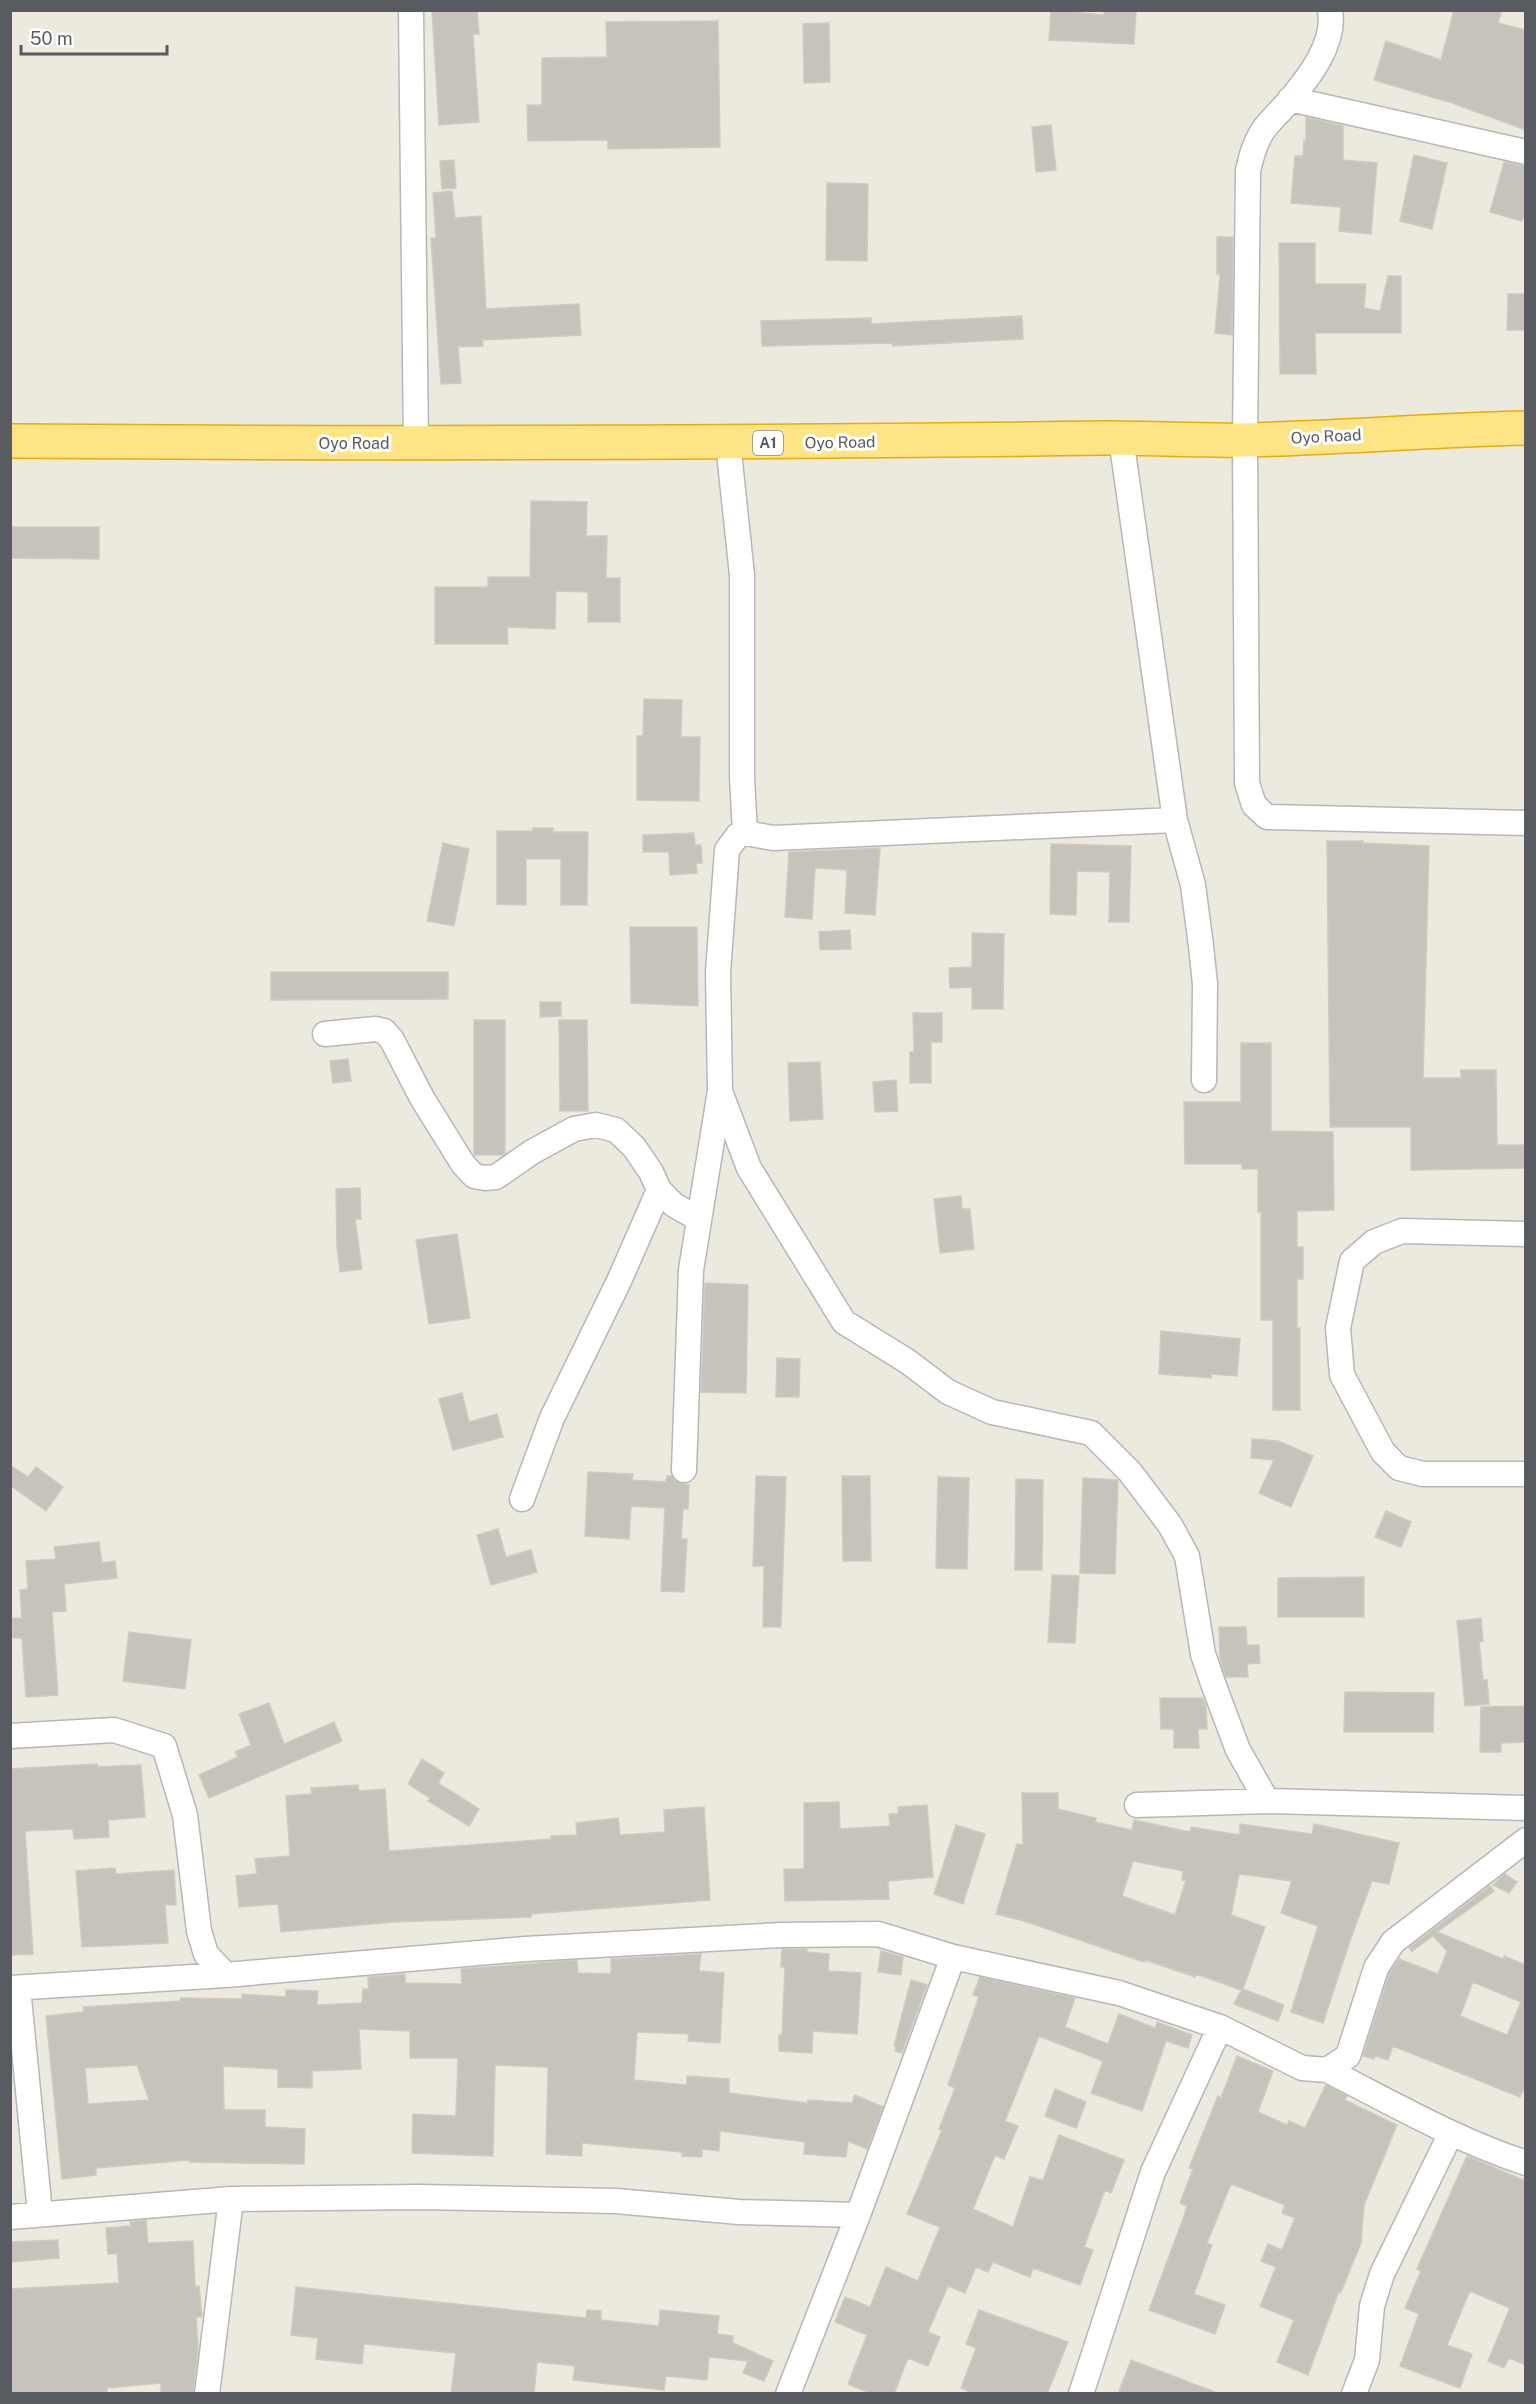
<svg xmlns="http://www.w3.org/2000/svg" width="1536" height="2404" viewBox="0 0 1536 2404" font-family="'Public Sans',sans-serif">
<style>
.building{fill:#c6c3bc;stroke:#d0cbbd;stroke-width:1.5;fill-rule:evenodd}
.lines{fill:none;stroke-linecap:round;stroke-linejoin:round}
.minor-casing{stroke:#b5b7bc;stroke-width:27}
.highway-casing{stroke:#ebac00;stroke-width:36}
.minor{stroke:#fff;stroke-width:24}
.highway{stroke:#fde484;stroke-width:33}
.labels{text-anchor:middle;stroke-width:6;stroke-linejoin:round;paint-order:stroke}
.shield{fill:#fff;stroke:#8a8c90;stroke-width:1.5}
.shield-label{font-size:15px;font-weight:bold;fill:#585b60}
.street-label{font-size:16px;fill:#585b60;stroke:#fff}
</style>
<rect width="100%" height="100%" fill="#ece9df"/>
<path class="building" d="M432,10H477L479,34H473L479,122L439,125Z
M1051,10L1104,15V10H1136L1134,44L1049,40Z
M1454,10H1502L1498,23L1526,30V130L1452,103L1374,80L1386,41L1441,60Z
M718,21L720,147L608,149V140L528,141L527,105H542V58L607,57L606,22Z
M829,23L830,82L804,83L803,24Z
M1306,117L1343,126V160L1377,163L1371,234L1339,231L1341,207L1291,203L1295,156H1303L1304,140L1306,141Z
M1051,125L1056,170L1036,172L1032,127Z
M1414,155L1447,163L1432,229L1400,221Z
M454,160L456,188L442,189L440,161Z
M1504,162L1526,166V209L1522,221L1490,212Z
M827,183L868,184L867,261L826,260Z
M452,191L455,218L481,216L486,309L579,304L581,335L482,340L483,346L458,347L461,383L441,384L431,238H436L433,193Z
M1217,237H1233L1232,335L1215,333L1220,274H1217Z
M1279,243H1315V284H1366L1364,308L1380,311L1388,276H1401V333H1315L1316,374H1280Z
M1508,294H1526V330H1507Z
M1022,316L1023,339L893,346V343L762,346L761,321L871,318V324Z
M531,501L587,502L586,536H607L606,578H620V622H588V592L556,591L555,629L507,627L508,644H435V587H488V577H530Z
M10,527H99V559L10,558Z
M644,699L682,700L681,737H700L699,801L637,800V736H643Z
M533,828H553V832H588L587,905H561V859H526V905L497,904V831H533Z
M694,833L695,845H701L702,863H696L697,873L670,875L669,852H643V835Z
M1327,841H1363V843L1429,846L1423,1078H1461V1070H1496L1497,1145H1526V1168L1411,1170V1127H1330Z
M443,843L469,849L454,926L427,921Z
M1051,844L1131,846L1129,922H1109L1110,872L1077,871L1076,915L1050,914Z
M880,848L875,915L845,913L847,870L815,868L812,919L785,917L789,852Z
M630,927H697L698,1006L631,1003Z
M850,930L851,949L820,950L819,932Z
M972,933L1004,934L1003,1009H972V987L950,988L949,968L972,967Z
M271,972H448V999L271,1000Z
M540,1002H561V1016L540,1017Z
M913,1013H942V1042H931V1083H910V1052H914Z
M474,1020H505V1153L503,1155H474Z
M559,1020H587L588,1111H560Z
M1241,1043H1271V1131L1333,1132L1334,1210L1297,1211V1247H1303V1279H1297V1328H1300V1410H1273V1320H1261V1212H1258V1169H1242V1164H1185L1184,1102H1241Z
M348,1059L351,1081L333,1083L330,1061Z
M820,1062L823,1119L790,1121L788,1063Z
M896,1080L898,1111L875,1112L873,1082Z
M360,1188L361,1219H355L362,1269L340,1272L337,1247L336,1189Z
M961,1196L962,1209H970L974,1249L940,1253L934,1199Z
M457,1234L470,1318L429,1324L416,1240Z
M705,1283L748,1285L746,1393L701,1392Z
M1161,1331L1240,1339L1237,1376L1211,1374V1378L1159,1374Z
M777,1358L800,1359L799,1397H776Z
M462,1393L469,1422L497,1414L503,1437L453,1450L439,1399Z
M1252,1439L1278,1441L1313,1456L1291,1507L1259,1493L1274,1460L1251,1458Z
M10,1465L28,1477L36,1467L63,1487L46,1511L10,1485Z
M588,1472L633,1474L632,1480L666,1482L667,1476H671L677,1482L689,1485L688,1509H683L681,1539H687L684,1592L661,1591L665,1508L631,1506L629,1539L585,1536Z
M756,1476L786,1477L781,1627H763L764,1566H753Z
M842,1476H870L871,1561H843Z
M938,1477L969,1478L967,1569L936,1568Z
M1083,1478L1118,1480L1115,1574L1080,1573Z
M1016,1479L1043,1480L1042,1570H1015Z
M1386,1511L1411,1522L1401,1547L1375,1537Z
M498,1529L506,1557L531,1550L537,1572L491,1585L477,1535Z
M99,1542L102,1563L115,1561L117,1578L64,1584L66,1611L52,1612L58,1695L26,1697L22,1638H13L12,1618H22L20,1590L28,1589L26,1561L56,1559L54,1547Z
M1052,1575L1079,1576L1075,1643L1048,1642Z
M1364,1577V1617H1278V1578Z
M1481,1618L1483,1641L1479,1642L1483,1680H1487L1489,1704L1465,1706L1457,1621Z
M1219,1627H1246L1247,1645H1259L1260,1663L1247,1664L1248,1677H1226L1220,1659Z
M129,1632L191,1640L185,1689L123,1681Z
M1345,1692L1434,1693L1433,1732H1344Z
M1160,1698H1203L1206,1706L1207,1729H1198L1199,1748H1174V1729H1161Z
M269,1703L284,1744L334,1722L342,1741L209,1798L199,1775L238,1757L235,1752L251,1745L239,1714Z
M1526,1706V1742L1501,1743V1752H1480L1481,1707Z
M422,1759L444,1773L438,1783L479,1809L469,1826L428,1801L430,1798L408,1784Z
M97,1764L98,1767L141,1765L145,1817L108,1820L109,1837L74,1839L73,1829L25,1831L33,1954L10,1955V1769Z
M358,1785L359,1791L385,1789L389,1850L391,1851L551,1839V1836L577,1835L576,1823L618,1818L620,1835L665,1832L664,1810L704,1807L710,1900L531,1914V1917L395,1922L281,1932L278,1904L239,1907L236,1876L257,1874L255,1859L290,1856L286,1796L312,1794L311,1788Z
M1022,1793H1058V1809L1096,1818L1095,1822L1132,1830L1134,1820L1190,1832L1191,1827L1240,1835V1824L1312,1834L1314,1824L1399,1843L1389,1884L1372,1881L1351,1938L1323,2023L1291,2012L1318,1926L1281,1913L1292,1881L1239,1874L1231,1915L1265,1927L1243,1989L1284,2005L1278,2021L1234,2004L1241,1990L1196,1974L1195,1977L1145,1960L1144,1962L1024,1921L996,1914L1017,1844L1023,1845ZM1133,1861L1183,1871L1182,1880H1186L1175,1915L1122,1896Z
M839,1802L840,1829L890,1826L889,1814H898V1807L927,1805L933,1877L888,1881L889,1899L785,1901L784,1869H804V1803Z
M956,1825L985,1834L963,1904L934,1894Z
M115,1868L116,1874L174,1870L176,1905H165L168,1943L82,1947L76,1871Z
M1505,1874L1517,1882L1509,1893L1493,1885Z
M1490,1886L1494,1891L1437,1932L1503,1959L1504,1956L1526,1965V2085L1520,2097L1393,2046L1388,2060L1375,2056L1374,2059L1363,2056L1389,1974L1399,1959L1438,1974L1447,1951L1433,1936L1412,1951L1409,1948ZM1473,1982L1521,2002L1507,2035L1460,2016Z
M782,1949H807V1952L829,1954L828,1971L861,1973L857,2034L813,2031L812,2053L779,2051V2035H782L785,1967H781Z
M881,1951L903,1957L901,1975L878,1972Z
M701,1954L699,1971L724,1973L720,2043L688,2041L689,2034L637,2032L634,2080L687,2085V2076L729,2079V2093L807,2103L808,2100L852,2103L855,2095L883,2107L867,2149L848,2141L846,2157L804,2154L805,2142L720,2131L719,2151L702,2149V2157L682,2156V2152L582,2143V2156L546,2154L548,2067L495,2065L493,2156L412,2153L413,2114L456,2116L458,2058H410V2031L359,2029L361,2069L312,2071V2088L278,2087V2069L223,2066L224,2110H265V2127L305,2129L304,2164L190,2162V2160L96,2168V2175L62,2179L46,2016L84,2012L83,2007L181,2001V1998L242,1999V1994L286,1997V1990L318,1991L317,2005L362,2003L363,1989H369L368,1977L405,1974V1983L462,1984L461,1969L577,1960L578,1973L611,1974V1959ZM137,2065L149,2100L88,2104L85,2068Z
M980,1977L1075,1998L1065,2027L1108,2044L1119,2014L1155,2028L1157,2022L1192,2035L1188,2048L1166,2041L1142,2111L1091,2093L1103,2061L1039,2036L1005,2121L1018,2126L1004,2159L995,2155L973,2209L1013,2227L1030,2177L1043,2180L1059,2135L1124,2160L1111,2193L1105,2190L1084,2247L1093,2250L1080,2285L1033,2268L1030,2277L993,2262L988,2272L976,2267L965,2293L948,2286L928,2332L940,2337L928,2366L908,2358L894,2394H872L848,2384L867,2335L835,2322L845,2297L870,2307L886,2267L918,2281L940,2227L907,2214L942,2130L939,2129L955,2088L948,2085L979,1997L973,1995Z
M911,1980L927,1985L902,2053L895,2051L896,2047L894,2046Z
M1237,2056L1273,2071L1258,2112L1287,2125L1289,2121L1305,2128L1326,2085L1347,2096L1345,2100L1397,2125L1364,2205L1361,2243L1341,2292L1339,2291L1308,2375L1277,2362L1294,2320L1260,2306L1276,2267L1261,2261L1268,2244L1282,2250L1295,2218L1282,2213L1285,2205L1231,2184L1207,2243L1212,2245L1194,2294L1225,2305L1215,2334L1149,2310L1184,2216L1187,2206L1180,2203L1193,2169L1189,2168L1218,2096L1221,2098Z
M1055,2089L1086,2102L1076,2128L1045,2116Z
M1467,2156L1526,2181V2365L1509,2358L1504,2368L1488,2361L1510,2308L1470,2291L1447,2345L1472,2354L1460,2388L1400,2366L1419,2314L1405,2308L1421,2271L1417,2269Z
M146,2220L148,2243L193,2241L195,2287L199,2286L202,2317H196L198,2348L193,2394H161V2383L107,2388V2394H10V2289L119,2283L117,2254H108L106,2228L131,2226L130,2222Z
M58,2240L59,2258L10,2262V2242Z
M296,2287L586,2318L587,2310L601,2311V2320L659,2326L660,2310L719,2316L717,2334L733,2336V2343L773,2361L764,2381L743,2373L748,2361L709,2357L707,2380L666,2376L664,2390L573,2380L575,2366L537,2362L534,2394H451L456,2353L364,2344L362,2364L316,2359L318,2338L291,2335Z
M979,2310L1068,2342L1047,2394H975L961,2388L976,2348L966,2344Z
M1131,2360L1215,2392V2394H1118Z"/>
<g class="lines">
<g class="minor-casing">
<path id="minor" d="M411,10L416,444
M1330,10C1336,43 1309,77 1289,101C1281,111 1269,121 1262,132C1254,145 1251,157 1248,171L1245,440L1247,783L1254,805L1267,817L1526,823
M1290,99L1526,152
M1121,438L1175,820L1193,885L1201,946L1205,984L1204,1080
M728,443L742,575V778L745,833
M325,1034L375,1029L384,1031L392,1040L422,1098L463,1164L474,1176L485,1178L496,1177L532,1152L574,1129L596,1125L616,1130L634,1147L651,1172L659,1190L674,1205L699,1219
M721,1094L749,1168L844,1322L907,1361L948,1392L992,1412L1091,1433L1130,1472L1170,1525L1187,1556L1203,1654L1214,1686L1238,1750L1267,1801
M1526,1234L1402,1231L1374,1242L1352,1261L1338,1328L1342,1375L1383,1452L1399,1468L1423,1474H1526
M684,1470L691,1270L720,1091L718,972L727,850L738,835L745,833L773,838L1175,820
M522,1499L552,1418L619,1281L659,1190
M10,1736L114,1730L164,1746L185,1815L199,1931L206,1954L226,1975L525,1949L781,1935L878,1934L953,1957L1119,1993L1220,2027L1302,2068L1327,2070L1348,2056L1376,1968L1393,1942L1526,1840
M1137,1805L1267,1801L1526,1808
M10,1988L226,1975
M18,1988L40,2213
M1327,2070C1392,2103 1456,2140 1526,2163
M10,2217L231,2199L420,2197L616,2201L739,2212L858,2215
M207,2394L231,2199
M788,2394L858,2215L953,1957
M1081,2394L1153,2172L1220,2027
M1354,2394L1367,2360L1372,2306L1382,2274L1451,2133"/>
</g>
<g class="highway-casing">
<path id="highway" d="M10,441C376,444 741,443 1107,438C1153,438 1198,441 1244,440C1338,438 1432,430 1526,428"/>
</g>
<use href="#minor" class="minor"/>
<use href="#highway" class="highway"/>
</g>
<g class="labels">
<rect class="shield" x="753" y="431" width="30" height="24" rx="4.5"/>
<g class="shield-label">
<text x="768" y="448">A1</text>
</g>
<g class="street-label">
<text transform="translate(1326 436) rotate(-3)" y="6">Oyo Road</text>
<text transform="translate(840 442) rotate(-1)" y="6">Oyo Road</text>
<text x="354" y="449">Oyo Road</text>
</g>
</g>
<rect width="1536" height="2404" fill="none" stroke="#585b60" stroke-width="24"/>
<path d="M21 45v9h146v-9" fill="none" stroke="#585b60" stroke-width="3"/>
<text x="30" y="45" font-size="18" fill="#585b60" stroke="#ffffff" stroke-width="4.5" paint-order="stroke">50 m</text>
</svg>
